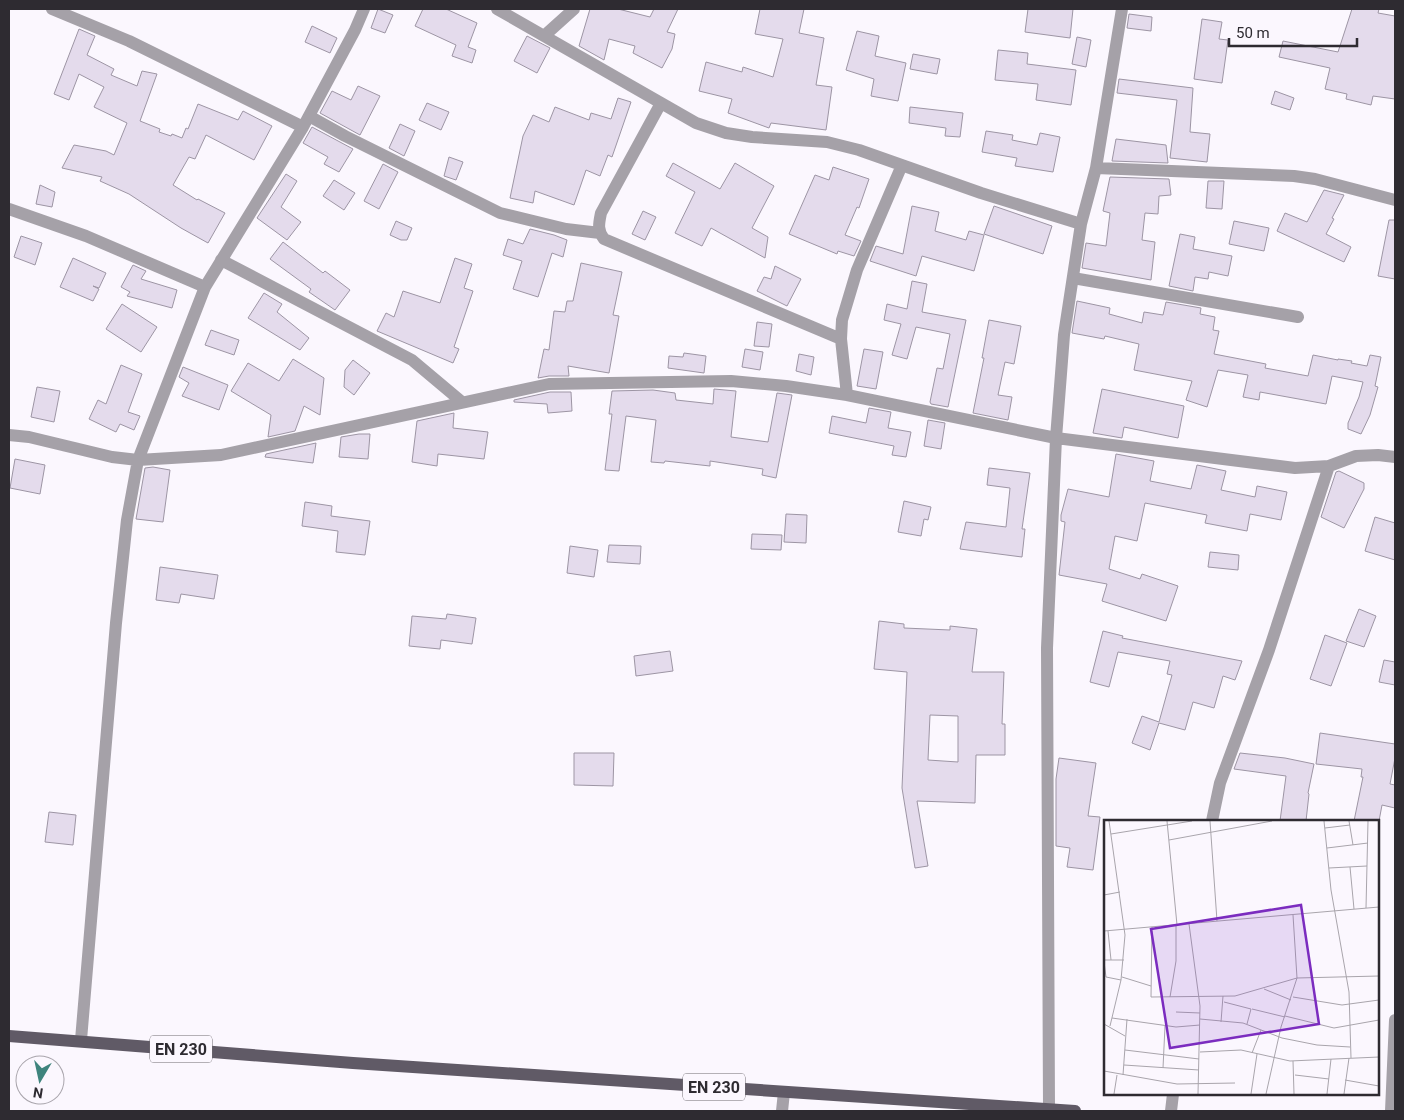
<svg xmlns="http://www.w3.org/2000/svg" width="1404" height="1120" viewBox="0 0 1404 1120" font-family="Roboto,sans-serif">
<style>
.building{fill:#e4dbec;stroke:#9d95a4;fill-rule:evenodd}
.lines{fill:none;stroke-linecap:round;stroke-linejoin:round}
.minor{stroke:#a5a1a8;stroke-width:12}
.primary{stroke:#605a66;stroke-width:12}
.labels{text-anchor:middle;stroke-width:4;stroke-linejoin:round;paint-order:stroke}
.shield{fill:#fbf7fe;stroke:#6c686e;stroke-width:1}
.shield-label{font-size:16px;font-weight:bold;fill:#2e2b31}
.inset-road{fill:none;stroke:#a9a5ac;stroke-width:1}
.view{fill:#7b2cbf;fill-opacity:0.15;stroke:#7b2cbf;stroke-width:2.5}
.inset-edge{fill:none;stroke:#2e2b31;stroke-width:2.5}
</style>
<rect width="100%" height="100%" fill="#fbf7fe"/>
<path class="building" d="M378,9L393,15L385,33L371,28Z
M423,9H446L477,23L468,47L476,50L472,63L452,56L456,45L415,26Z
M590,9H618L650,17L654,9H678L667,32L675,34L672,49L662,68L633,53L635,46L609,39L604,60L579,46Z
M760,9H804L799,33L824,38L816,85L832,87L826,130L771,123L769,128L728,113L732,99L699,91L706,62L742,72L743,67L773,77L783,39L755,34Z
M1028,9H1073L1070,38L1025,32Z
M1352,9H1379L1378,13L1395,16V99L1373,96L1371,105L1346,99L1347,94L1325,89L1330,68L1279,57L1283,41L1338,52Z
M1129,14L1152,17L1151,31L1127,28Z
M1202,19L1222,22L1219,39L1228,40L1222,83L1194,79Z
M312,26L337,38L330,53L305,42Z
M79,29L95,36L87,55L114,69L111,75L137,86L142,71L157,74L140,121L160,129L159,132L171,136L172,134L182,138L186,128L188,129L198,104L238,120L243,111L272,126L254,160L206,135L195,159L189,157L173,185L197,200L198,199L225,213L208,243L181,228L129,194L100,181L102,177L62,168L74,145L106,151L114,155L127,123L94,107L104,87L79,74L69,100L54,94Z
M857,31L879,36L875,56L906,63L898,101L871,96L874,79L846,70Z
M527,36L550,48L537,73L514,61Z
M1077,37L1091,40L1086,67L1072,64Z
M998,50L1028,53L1027,64L1076,70L1071,105L1036,100L1038,84L995,80Z
M913,54L940,59L937,74L910,69Z
M1119,79L1193,88L1190,132L1210,134L1207,162L1170,158L1177,100L1117,93Z
M358,86L380,96L360,135L320,113L332,91L351,100Z
M1275,91L1294,98L1290,110L1271,104Z
M618,98L631,102L612,157L608,155L600,176L586,170L574,205L535,191L533,203L510,198L523,136L533,115L549,122L555,107L589,120L591,113L611,119Z
M427,103L449,112L441,130L419,120Z
M910,107L963,113L960,137L945,136L946,128L909,123Z
M400,124L415,131L404,156L389,148Z
M312,127L353,149L339,172L324,164L328,157L303,143Z
M986,131L1013,135L1012,140L1037,145L1040,133L1060,137L1053,172L1015,166L1017,158L982,152Z
M1116,139L1166,145L1168,163L1112,161Z
M449,157L463,162L456,180L444,176Z
M673,163L720,189L735,163L774,186L752,228L768,237L765,258L711,228L702,246L675,233L695,192L666,176Z
M383,164L398,172L379,209L364,201Z
M833,167L869,179L859,208L857,207L845,235L861,241L854,256L838,251L837,254L789,234L815,175L829,180Z
M286,174L297,181L281,207L301,222L287,240L257,218Z
M1110,177L1169,179L1171,195L1159,196L1158,214L1145,213L1142,240L1155,242L1151,280L1082,268L1086,243L1106,246L1110,213L1103,211Z
M334,180L355,193L344,210L323,196Z
M1208,181H1224L1222,209L1206,208Z
M40,185L55,192L52,207L36,204Z
M1324,190L1344,195L1332,218L1334,219L1326,234L1351,247L1344,262L1277,231L1285,213L1307,222Z
M912,206L939,212L935,231L966,240L969,231L984,235L974,271L922,256L916,276L870,261L876,246L903,254Z
M994,206L1052,226L1043,254L984,234Z
M643,211L656,217L645,240L632,234Z
M1389,220H1395V279L1378,276Z
M396,221L412,228L407,240H401L390,235Z
M1234,221L1269,228L1264,251L1229,244Z
M530,229L554,235L567,240L563,257L552,253L538,297L513,289L522,261L503,255L508,239L523,244Z
M1180,234L1195,237L1193,249L1232,256L1228,276L1209,272L1208,279L1195,277L1193,291L1169,286Z
M21,236L42,243L35,265L14,257Z
M283,242L323,273L325,271L350,290L335,310L309,292L311,289L270,259Z
M73,258L106,273L99,288L93,286L99,289L93,301L60,287Z
M455,258L472,264L464,288L473,291L454,347L459,349L453,363L377,331L386,313L394,317L403,291L440,303Z
M581,263L622,272L613,315L619,316L609,373L568,366L569,376H549L538,378L544,349L549,350L554,311L565,312L567,301H573Z
M133,265L146,271L141,279L177,290L172,308L127,296L130,292L121,287Z
M775,266L801,279L787,306L757,291L764,277L771,279Z
M912,281L927,284L922,312L966,320L948,407L931,404L930,402L937,368L943,369L950,334L916,327L907,359L892,355L901,324L884,320L887,304L907,309Z
M264,293L282,304L277,312L309,338L300,350L248,318Z
M1077,301L1110,308L1109,314L1142,323L1144,312L1163,315L1166,302L1201,308L1200,314L1215,317L1213,330L1219,331L1214,354L1266,364L1265,368L1308,376L1313,355L1338,360V359L1352,361L1351,363L1367,366L1370,355L1381,357L1375,386L1378,387L1370,415L1361,434L1348,429V423L1359,397L1363,382L1332,376L1326,404L1260,392L1259,400L1243,397L1248,375L1218,370L1207,407L1186,400L1192,381L1134,370L1139,344L1105,336L1104,339L1072,333Z
M122,304L157,327L141,352L106,329Z
M989,320L1021,326L1014,364L1005,362L998,395L1012,397L1008,420L973,413L984,358H982Z
M757,322L772,324L769,347L754,346Z
M211,330L239,340L234,355L205,345Z
M745,349L763,352L760,370L742,367Z
M864,349L883,352L876,389L857,386Z
M684,353L706,356L704,373L668,368L669,356L683,357Z
M799,354L814,357L811,375L796,371Z
M293,359L324,378L320,415L304,406L295,431L268,437L271,415L231,391L248,363L279,381Z
M353,360L370,373L354,395L344,387L345,370Z
M121,365L142,374L128,412L140,416L134,430L120,424L116,432L89,419L98,400L106,404Z
M183,367L228,385L219,410L182,396L189,383L179,377Z
M37,387L60,391L54,422L31,417Z
M714,389L736,391L731,437L768,442L777,393L792,395L776,478L762,475L763,469L710,461V466L665,461L664,463L651,462L656,420L626,416L619,471L605,470L612,414H609L612,391L653,390L675,393L676,400L713,404Z
M1102,389L1184,406L1178,438L1124,427L1122,438L1093,433Z
M550,392H571L572,411L548,413L547,404L514,402V400Z
M869,408L891,412L888,428L911,432L906,457L892,455L894,446L829,433L832,416L866,423Z
M454,413L453,428L488,432L484,459L438,454L437,466L412,462L417,421Z
M928,420L945,423L941,449L924,446Z
M359,434H370L368,459L339,457L341,437Z
M316,443L313,463L265,457L266,454Z
M1116,454L1154,461L1150,481L1191,489L1197,465L1226,471L1221,490L1255,497L1257,486L1287,492L1281,520L1250,514L1247,531L1205,523L1207,515L1145,503L1137,541L1115,536L1109,569L1140,579L1142,574L1178,586L1166,621L1102,601L1107,584L1059,575L1065,522L1061,521V515L1068,489L1109,497Z
M15,459L45,465L40,494L10,488Z
M153,467L170,470L163,522L136,519L145,468Z
M989,468L1030,473L1022,529H1025L1022,557L960,549L966,522L1006,527L1010,488L987,485Z
M1339,471L1364,483V489L1344,528L1321,517L1336,472Z
M904,501L931,507L928,520L924,519L921,536L898,532Z
M305,502L332,506L331,516L370,521L365,555L336,552L338,531L302,526Z
M786,514L807,515L806,543L784,542Z
M1375,517L1395,523V560L1365,551Z
M752,534L782,535L781,550L751,549Z
M609,545L641,546L640,564L607,562Z
M570,546L598,550L594,577L567,573Z
M1210,552L1239,555L1238,570L1208,567Z
M160,567L218,575L214,599L181,594L179,603L156,600Z
M1359,609L1376,616L1364,647L1346,641Z
M447,614L476,618L472,644L441,640L440,649L409,646L412,616L446,619Z
M879,621L904,624V628L950,630V626L977,629L972,672H1004L1002,724H1005V755H976L975,803L917,801L928,866L915,868L902,788L907,672L874,669ZM930,715L958,716V762L928,760Z
M1103,631L1123,636L1122,638L1242,661L1235,680L1223,676L1214,708L1193,702L1185,730L1159,723L1150,750L1132,743L1142,716L1159,722L1172,675L1167,674L1170,661L1118,652L1109,687L1090,682Z
M1325,635L1347,643L1331,686L1310,679Z
M670,651L673,671L636,676L634,656Z
M1384,660L1395,662V685L1379,682Z
M1320,733L1395,744V758L1390,784L1395,785V808L1382,805L1379,821H1354L1363,777H1361L1362,769L1316,764Z
M574,753H614L613,786L574,785Z
M1240,753L1285,758L1314,764L1308,793L1309,794L1306,821H1280L1286,776L1234,769Z
M1059,758L1096,763L1088,816L1100,817L1093,870L1067,867L1070,848L1056,846V779Z
M49,812L76,815L73,845L45,842Z"/>
<g class="lines">
<path class="minor" d="M52,9L129,41L303,127
M497,9L696,123L726,133L752,137L827,142L859,150L981,193L1081,224
M544,36L574,9
M661,103L601,213C599,223 597,230 604,239L841,339
M309,116L345,136L500,213L566,229L600,233
M1096,168L1294,176L1315,179L1395,200
M9,209L86,236L205,287
M221,260L412,360L462,402
M1073,278L1298,317
M847,395L841,339L842,320L857,270L902,165
M9,435L29,437L112,457L138,460L221,455L549,384L731,381L786,386L847,395L1056,438L1295,468L1329,466L1356,456L1378,455L1395,457
M1212,821L1220,783L1269,650L1329,466
M81,1040L116,623L127,520L138,460L205,287L303,127L355,30L364,9
M1049,1109L1047,648L1056,438L1064,335L1081,224L1096,168L1122,9
M782,1111L784,1092
M1171,1111L1173,1094
M1391,1111L1395,1020"/>
<path class="primary" d="M9,1036L353,1063L1075,1111"/>
</g>
<g class="labels">
<g class="shield">
<rect x="150" y="1035.5" width="62" height="27" rx="4"/>
<rect x="683" y="1073.5" width="62" height="27" rx="4"/>
</g>
<g class="shield-label">
<text x="181" y="1055">EN 230</text>
<text x="714" y="1093">EN 230</text>
</g>
</g>
<g transform="translate(1104 820)">
<rect width="275" height="275" fill="#fbf7fe"/>
<path class="inset-road" d="M5,1L21,115L17,160L6,206M63,1L73,105M106,1L113,101M220,1L227,70L245,172L247,238M245,1L249,25M221,8L246,5M7,14L88,1M65,20L168,1M223,28L264,23M246,47L250,89M225,48L263,46M0,75L16,72M262,88L264,1M85,104L96,186L94,274M48,107L47,177L131,176L193,158L275,156M0,111L275,87M4,111L7,140M0,140H20M0,142L2,157L17,160M18,157L47,166M160,169L187,180M66,177L72,141V105M189,177L238,185L275,180M120,182L147,189L143,204M148,189L181,197M72,192L96,193M181,196L230,208L275,200M8,198L72,207L96,205M96,199L139,203L178,218L213,225L246,227M117,202L119,176M0,204L21,216M21,230L95,239M96,232L137,230L186,241L275,237M148,233L157,210M189,241L190,274M20,245L95,250M59,248L61,206M0,251L73,264L131,263M19,255L23,199M191,255L225,259M241,260L275,266M10,274L13,255M147,274L153,234M162,274L177,207L193,158L189,95M223,274L227,239M240,274L245,238"/>
<path class="view" d="M197,85L215,204L66,228L47,109Z"/>
<rect width="275" height="275" class="inset-edge"/>
</g>
<rect width="1404" height="1120" fill="none" stroke="#2e2b31" stroke-width="20"/>
<g transform="translate(40 1080) rotate(189)"><circle r="24" fill="#fbf7fe" stroke="#a9a5ac"/>
<path d="M0-4L9 19L0 12L-9 19Z" fill="#3e847d"/>
<text y="-8" font-size="14" font-weight="bold" text-anchor="middle" fill="#2e2b31">N</text>
</g>
<path d="M1229 38v8h128v-8" fill="none" stroke="#2e2b31" stroke-width="2.5"/>
<text x="1236" y="38" font-size="15" fill="#2e2b31" stroke="#fbf7fe" stroke-width="4" paint-order="stroke">50 m</text>
</svg>
